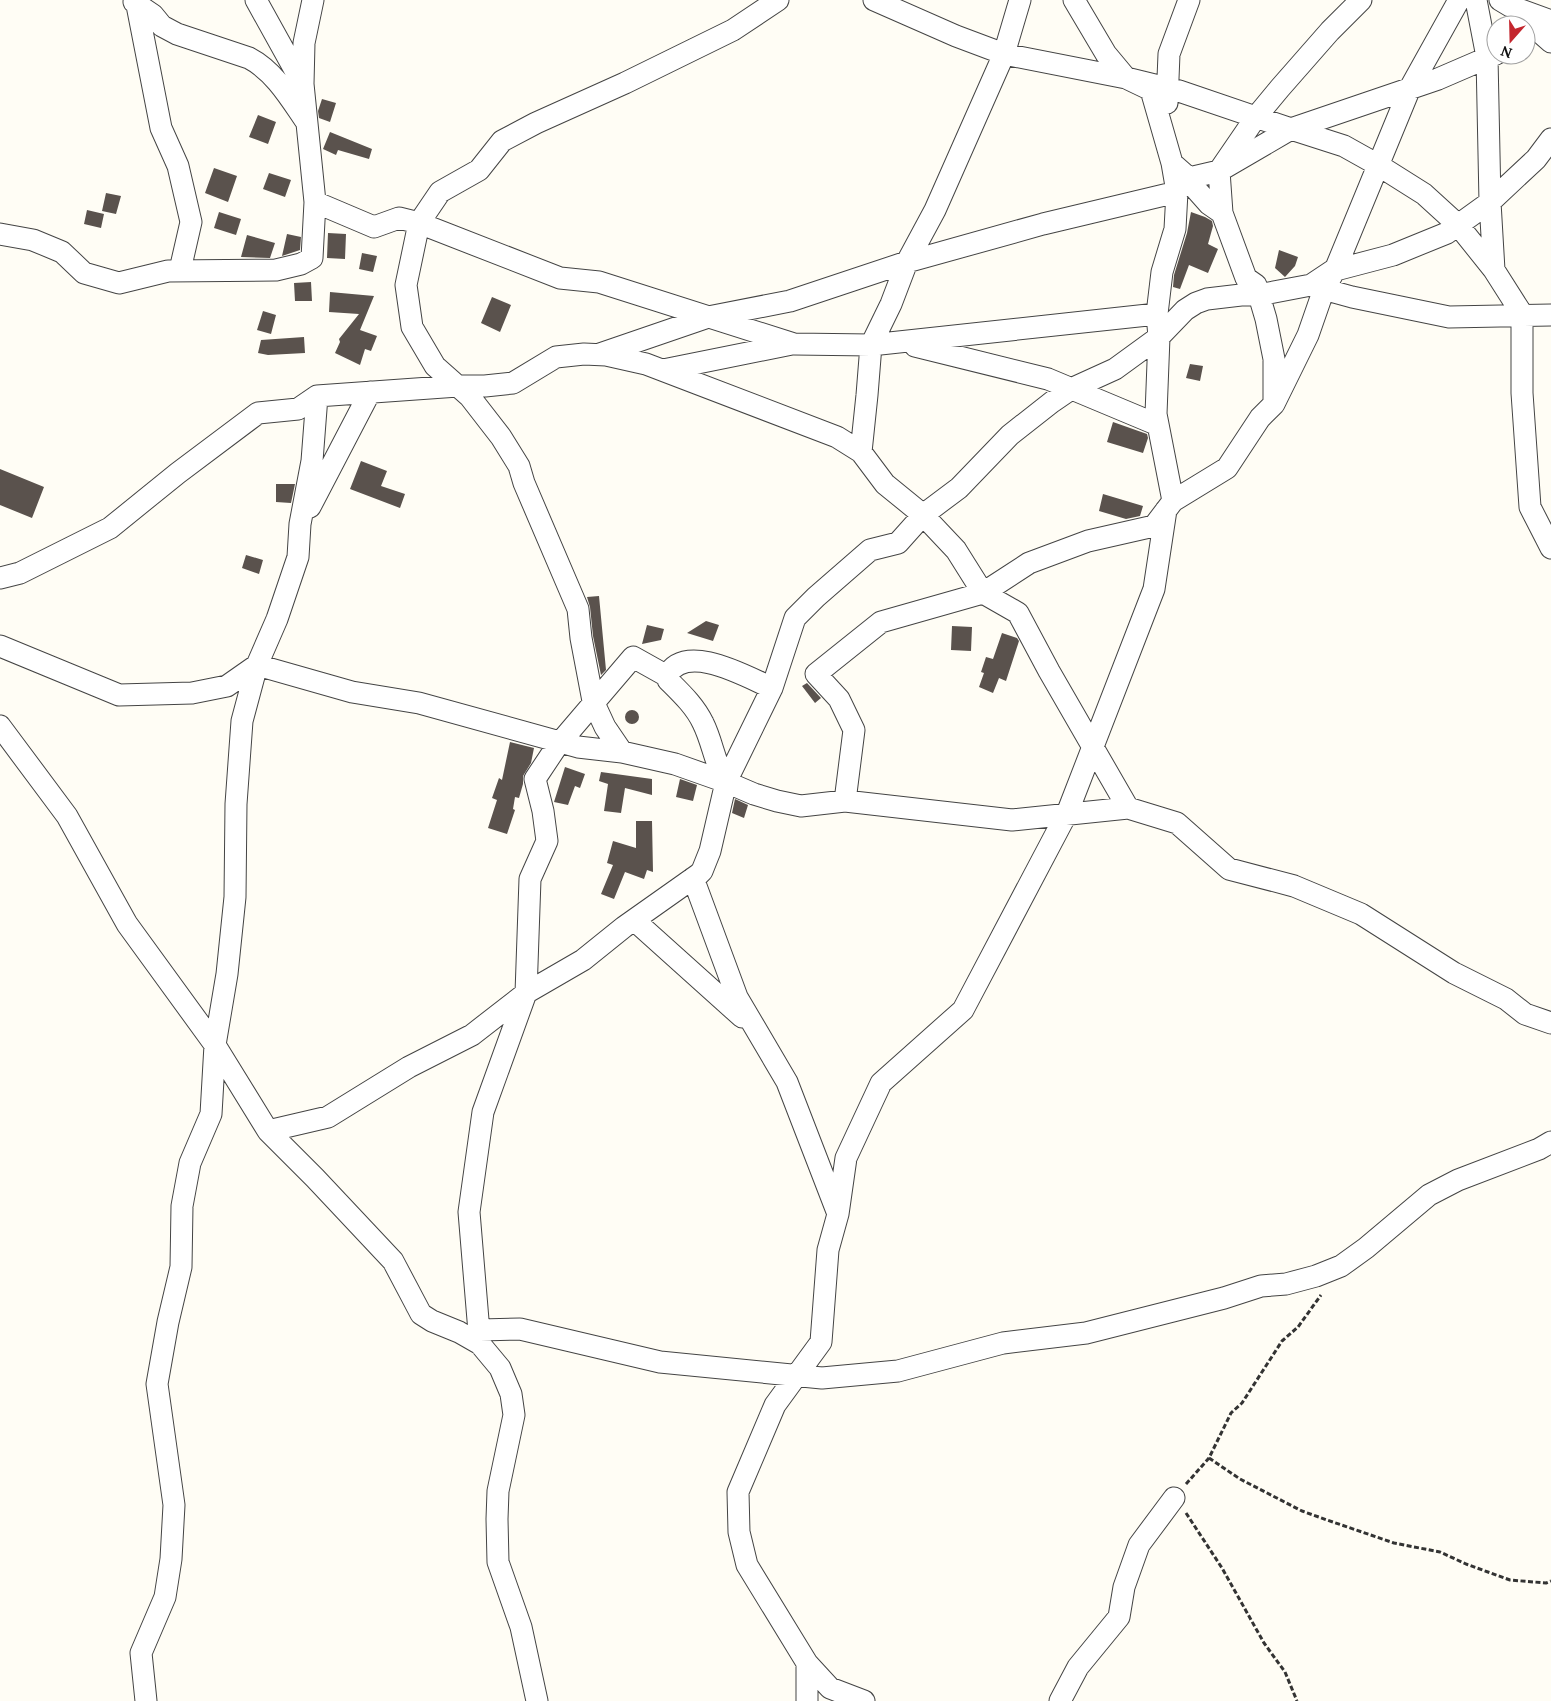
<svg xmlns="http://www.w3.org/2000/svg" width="1551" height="1701" viewBox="0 0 1551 1701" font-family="Lora,serif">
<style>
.building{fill:#5a524d}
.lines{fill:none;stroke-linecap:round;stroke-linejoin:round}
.street-casing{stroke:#444;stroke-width:23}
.path{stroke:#333;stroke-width:3;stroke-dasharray:5 2.5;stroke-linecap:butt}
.street{stroke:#fff;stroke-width:21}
</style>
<rect width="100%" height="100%" fill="#fffdf5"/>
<path class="building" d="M322,99L336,103L330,122L319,118L318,111Z
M258,115L276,122L268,144L249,137Z
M330,132L372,149L369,159L338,150L336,155L323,149Z
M214,168L237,176L228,202L205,193Z
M269,173L291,180L285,197L263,189Z
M106,193L121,196L116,214L102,211Z
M87,210L104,214L101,228L84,224Z
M219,212L241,219L236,235L214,228Z
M1191,212L1205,217L1212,221L1213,226L1208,244L1218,249L1208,273L1189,265L1180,289L1173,287L1174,275L1187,233Z
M328,233L346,234L345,259L327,258Z
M287,234L301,237L300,250L282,256Z
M247,235L275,243L270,258L241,257Z
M1279,250L1298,257L1295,266L1285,277L1275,268Z
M362,253L377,256L373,272L359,269Z
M311,282L312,301H295L294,283Z
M330,292L374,296L360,330L377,336L371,351L365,349L360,365L335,353L340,342L339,339L359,314L329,312Z
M492,297L511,305L500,332L481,323Z
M263,311L276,315L271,334L257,330Z
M304,337L305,353L268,355L258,353L261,340Z
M1190,364L1203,366L1200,381L1186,378Z
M1113,422L1147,434L1148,438L1143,453L1107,442Z
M361,461L387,471L381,486L405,494L400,508L350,489Z
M0,469L44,487L32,518L0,505Z
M276,484H295L291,503L276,502Z
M1103,494L1143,506L1140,516L1126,519L1099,511Z
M246,555L263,560L259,574L242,568Z
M599,596L606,670L601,675L593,636L590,607L587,597Z
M706,621L719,625L713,641L687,633Z
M647,625L664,629L661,640L642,644Z
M952,626L972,627L971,651L951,650Z
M1002,633L1017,638L1019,641L1006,681L999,678L993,693L979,687L984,673L981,672L986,657L993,659Z
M807,683L821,698L815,703L802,686Z
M625 717a7 7 0 1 1 14 0a7 7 0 1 1-14 0Z
M510,742L534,748L531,763L523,776V784L519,798L515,797L513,809L515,810L507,834L488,828L497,800L492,798L499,778L502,780Z
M565,767L585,774L580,788L575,786L568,805L554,802Z
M601,772L652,779V795L625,788L621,813L604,811L608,784L599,781Z
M680,779L697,785L693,801L676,797Z
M735,799L748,805L744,818L732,813Z
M636,821H652L653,872L647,870L644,879L625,872L614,899L601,894L613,865L607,863L613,841L636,848Z"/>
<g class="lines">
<g class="street-casing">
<path id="street" d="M136,0L161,128L178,166L191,222L180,270
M256,0L302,83
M874,0L956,36L1004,54L1126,78L1179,91L1291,129L1438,79L1496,54
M1074,0L1106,54L1126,78L1151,90L1172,163L1189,178L1193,186L1209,204L1222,213L1246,278L1256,285L1266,319L1274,359V399
M1476,0L1487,57L1490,202L1494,270L1522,314V393L1530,507L1551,548
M1500,0L1510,6L1551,21
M134,2L153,15L162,26L177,34L249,58C274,71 290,98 305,120
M1519,14L1551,42
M1167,103L1169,54L1189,0
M315,202L374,227L399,218L419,223L560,278L599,282L794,344L871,345L1157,314
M1222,213L1219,171L1256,117L1280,88L1330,31L1361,0
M0,234L33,240L62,252L84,273L119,283L168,271L276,270L301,264L312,258L315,202L303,84L304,43L313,0
M1312,286L1352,297L1449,317L1551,315
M915,346L1048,379L1158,425
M600,354L708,317L790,301L907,262L1043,224L1177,192L1189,178L1219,171L1291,129L1344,146L1378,165L1424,194L1458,225L1494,270
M663,370L792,344
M861,452L867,395L871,345L891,304L907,262L935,210L1004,54L1020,0
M1173,501L1227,468L1260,418L1274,404L1308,335L1324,289L1335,270L1410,88L1459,0
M310,507L370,392
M0,578L20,573L110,528L178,473L258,413L298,409L317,396L458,386H485L513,383L556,357L584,354L606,355L646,364L837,437L861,452L885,484L923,515L956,550L983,593L1018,613L1049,671L1128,808L1177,823L1229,869L1294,886L1361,914L1454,973L1506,999L1525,1014L1551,1023
M0,646L119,695L192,693L227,686L257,665
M257,665L352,692L419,703L578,747L622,752L675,764L726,782L754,794L777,801L801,806L845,801L1012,820L1128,808
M0,726L67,816L127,924L215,1045L268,1131L315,1178L393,1261L421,1314L432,1321L459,1332L480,1344L500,1368L511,1394L514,1415L498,1491L497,1519L498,1562L521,1627L537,1701
M622,752L605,727L593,701L581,638L578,609L524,483L519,466L501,437L470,397L435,366L412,327L406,285L419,223L440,192L479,170L502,141L536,123L625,83L733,30L778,0
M726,782C714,762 713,743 703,723C695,706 681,693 668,680L667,676C685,641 747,677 772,688
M845,801L854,730L839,699L816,674L881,622L983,593L1029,563L1088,541L1154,526L1173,501L1156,414L1159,337L1157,314L1162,272L1175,229L1177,192L1172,163
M693,878L737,997L787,1082L838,1214L828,1250L821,1342L775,1405L738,1492L739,1532L747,1565L807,1663V1701
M634,920L742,1017
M268,1131L328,1117L409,1067L472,1035L526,993L583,960L624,927L699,874L702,871L710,851L726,782L772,688L795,618L816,597L870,550L898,543L923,515L959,488L1010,435L1052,402L1071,389L1115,369L1159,337L1185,310L1196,303L1207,299L1241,295H1258L1311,285L1332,271L1393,255L1447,233L1490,202L1536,159L1551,139
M838,1214L846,1158L881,1083L963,1010L1068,811L1154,589L1166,510
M480,1330L520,1329L660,1362L822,1378L898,1371L1003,1343L1086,1333L1224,1298L1261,1286L1286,1284L1316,1276L1341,1266L1366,1248L1429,1195L1458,1180L1539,1149L1551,1142
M480,1344L469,1212L483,1112L526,993L530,879L547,841L543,811L535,779L557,746L633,657L667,676
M807,1663L830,1688L864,1701
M146,1701L141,1653L165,1597L171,1559L174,1505L157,1384L168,1322L181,1267L182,1206L190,1163L211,1114L215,1045L227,974L235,897L236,804L242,721L257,665L277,619L298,557L300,524L312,461L317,396
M1060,1701L1078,1667L1119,1617L1124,1587L1139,1545L1174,1498"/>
</g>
<path class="path" d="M1209,1458L1240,1479L1302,1511L1327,1520L1394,1543L1440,1552L1466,1564L1510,1580L1546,1583L1551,1581
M1186,1484L1209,1458L1231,1413L1242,1403L1282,1341L1298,1327L1321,1295
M1186,1513L1222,1568L1264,1643L1285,1672L1297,1701"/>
<use href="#street" class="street"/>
</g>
<g transform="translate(1511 40) rotate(200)"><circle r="24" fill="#ffffff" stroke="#a0a0a0"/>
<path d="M0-4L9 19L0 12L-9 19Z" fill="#c4262e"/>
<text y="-8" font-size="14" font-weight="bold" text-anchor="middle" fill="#111111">N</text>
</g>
</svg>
